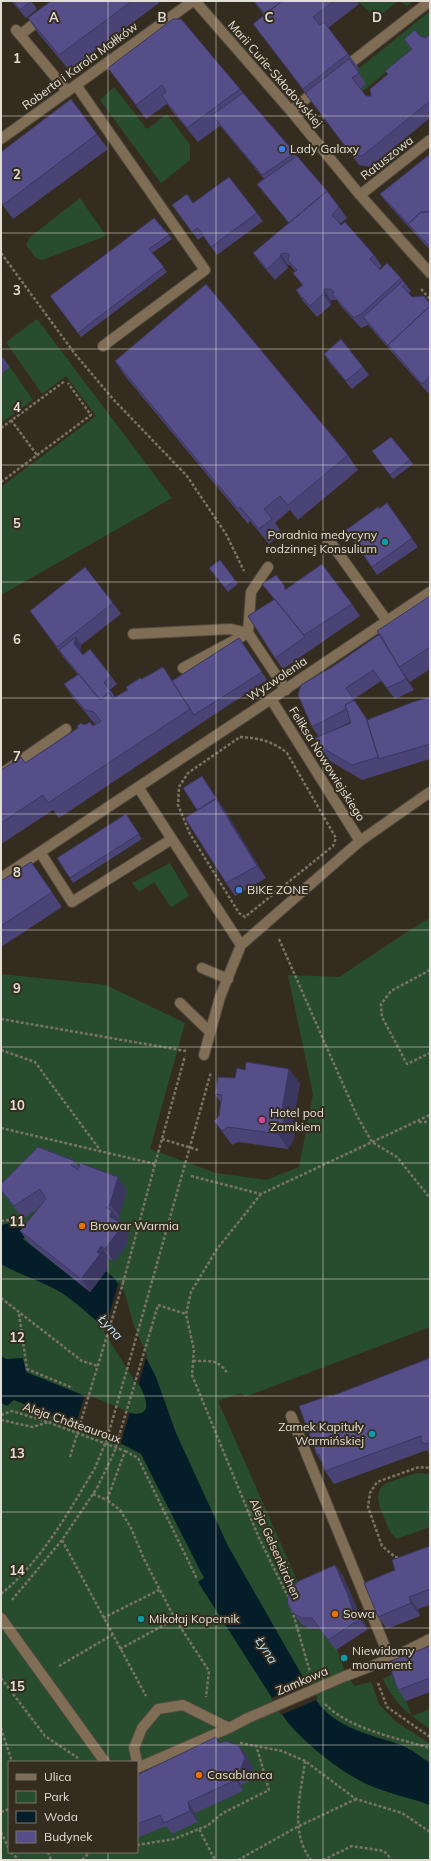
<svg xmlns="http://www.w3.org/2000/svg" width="431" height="1861" viewBox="0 0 431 1861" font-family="Mulish,sans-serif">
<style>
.green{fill:#284d2e;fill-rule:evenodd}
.water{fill:#041d28}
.pier{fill:#342d1f}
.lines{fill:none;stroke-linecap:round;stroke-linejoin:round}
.minor-casing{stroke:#50493c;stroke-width:12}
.path{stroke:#797367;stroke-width:2.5;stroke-dasharray:3 2;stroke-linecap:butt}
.minor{stroke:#7f6d55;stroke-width:10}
.minor-bridge-casing{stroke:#50493c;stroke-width:12;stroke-linecap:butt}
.path-bridge{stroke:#797367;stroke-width:2.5;stroke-dasharray:3 2;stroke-linecap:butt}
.minor-bridge{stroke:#7f6d55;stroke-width:10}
.wall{fill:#494376;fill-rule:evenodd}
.shaded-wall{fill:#3c3760}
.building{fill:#554e89;stroke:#3c3760}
.grid{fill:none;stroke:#e3ded5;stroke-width:1;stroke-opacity:0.55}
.shop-dot{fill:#3f7fe0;stroke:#342d1f;stroke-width:1.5}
.culture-dot{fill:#0f9aa8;stroke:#342d1f;stroke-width:1.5}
.hotel-dot{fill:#d1479c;stroke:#342d1f;stroke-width:1.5}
.food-dot{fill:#e8710a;stroke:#342d1f;stroke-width:1.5}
.labels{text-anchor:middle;stroke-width:4;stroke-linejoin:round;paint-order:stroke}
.street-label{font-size:12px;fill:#e3ded5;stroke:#342d1f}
.poi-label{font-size:12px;fill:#e3ded5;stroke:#342d1f;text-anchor:start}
.water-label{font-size:13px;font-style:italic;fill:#bbe1f6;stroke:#342d1f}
.grid-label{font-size:13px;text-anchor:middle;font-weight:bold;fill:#e3ded5;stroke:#342d1f;stroke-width:4;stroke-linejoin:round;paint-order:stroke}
</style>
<rect width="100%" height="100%" fill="#342d1f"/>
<path class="green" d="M357,1H413L407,6L398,1L377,18Z
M430,11V47L423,41L362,92L360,89L357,70Z
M114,87L147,129L167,114L190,145V160L161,183L100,100Z
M80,198L106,236L42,260L36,258L26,245L30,237Z
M37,319L172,498L1,595V487L96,416L66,376L42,394L6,342Z
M10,367L33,400L1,423V374Z
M170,863L189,896L171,907L154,882L139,892L132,883Z
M430,918V1327L245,1397L241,1393L218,1401L303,1594L295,1614C299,1626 307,1631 320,1629L337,1649L344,1669L354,1686L371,1682L379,1704L395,1721L430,1744V1860H1V974L106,985L185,1023L150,1149L216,1173L266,1180L299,1167L313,1094L288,975L339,977L413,928ZM9,1762H137V1852H9Z
M417,1473L430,1474V1527L397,1539C389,1532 387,1525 383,1515C368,1481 390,1483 417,1473Z
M395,1673L412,1716L430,1709V1729C407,1713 395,1704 383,1679Z"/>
<path class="water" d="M14,1222L28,1233L23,1239L90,1292L106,1271L116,1280L123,1295L140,1346L156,1377L176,1433L228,1546L316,1700C336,1729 370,1734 401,1745C411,1749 421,1757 430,1763V1805C411,1798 390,1794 371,1786C343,1774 305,1744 286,1720L198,1582L204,1578L141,1454L124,1445L14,1400L7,1406L1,1403V1356L6,1359L23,1358L26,1372L122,1411C170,1426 134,1375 123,1359C117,1349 111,1335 102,1326C90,1315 75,1302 62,1293C42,1281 20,1275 1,1264V1225Z"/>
<path class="pier" d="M119,1281L125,1294L134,1326L147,1355L138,1386L104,1332Z
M85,1394L130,1412L120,1445L75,1427Z
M308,1682L318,1699L281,1715L271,1698Z"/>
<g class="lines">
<g class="minor-casing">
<path id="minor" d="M195,1L291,111L360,195L430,273
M16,30L67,91
M20,35L63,1
M353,61L430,1
M76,85L205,270L103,346
M291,111L308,97
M1,139L193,1
M360,195L430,140
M329,540L387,621
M268,567L251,592L248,633L286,690
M133,634L230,629L248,633
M183,668L248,633
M271,699L360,841
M1,774L66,729
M138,787L241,945
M40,852L72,902L172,839
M1,878L271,699L430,592
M202,968L228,979
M180,1003L210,1032
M204,1055L220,997L241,945L360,841L430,792
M291,1416L390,1659
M1,1618L105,1762
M343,1677L390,1659L430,1639
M137,1762L134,1748L142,1728L158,1709L183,1705L229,1728
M137,1768L229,1728L248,1718"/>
</g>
<path class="path" d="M1,253L75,354L113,399L187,476L226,534L244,571
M421,289L430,299
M11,420L37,455
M1,428L65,381
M1,482L91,415L68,383
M240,737C258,738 273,741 287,753L336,838L333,846L245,917L239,913L190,834L178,805L179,787L188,773Z
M279,939L357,1116L372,1142L397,1157L430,1198
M430,970L391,991L381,1004L382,1017L407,1064L430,1053
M1,1019L186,1051
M1,1050L35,1062L100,1150
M419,1122H430
M1,1128L155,1164L185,1056
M162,1139L198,1150
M191,1176L261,1194L430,1115
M261,1194L217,1249L191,1292L186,1314L194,1350L192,1375L259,1538L289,1599
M1,1221L16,1219L27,1226
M123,1283L155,1164
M1,1298L82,1361L98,1366
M19,1314L27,1369L73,1388
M142,1317L211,1072
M151,1329L158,1305L186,1314
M193,1361C211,1361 218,1359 228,1374
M1,1415L12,1411L48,1422L125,1451L107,1500L120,1510L131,1528L144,1559L175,1619L209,1671L206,1697
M1,1420L33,1427L48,1422
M125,1451L138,1458L197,1579
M93,1494L107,1500
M62,1540L146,1696
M403,1558L395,1557L382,1546L368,1507L370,1493L377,1482L419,1467L430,1468
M1,1594C39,1563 64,1520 89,1478
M12,1600L62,1540L97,1488
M292,1610L310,1672
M103,1618L161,1589
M120,1649L175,1619
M59,1666L112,1635
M1,1678L45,1736L78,1758
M378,1683L387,1707L430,1737
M325,1704C349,1729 397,1738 430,1748
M1,1728L12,1762
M240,1743L282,1751L305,1761L356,1799L402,1813L430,1832
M305,1761C301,1794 289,1831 311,1860
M1,1812L9,1809
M199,1829L207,1826L223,1813L269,1790L257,1748
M1,1832L9,1849
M137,1845L174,1839L199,1829L215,1860
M11,1852L19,1860
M48,1852L51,1860
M82,1860L87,1855L85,1852
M238,1860L297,1827L356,1799
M323,1860L352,1846L384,1851L392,1860"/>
<use href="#minor" class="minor"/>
<g class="minor-bridge-casing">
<path id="minor-bridge" d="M248,1718L343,1677"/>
</g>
<path class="path-bridge" d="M70,1457L123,1283
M89,1478L95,1468L107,1439L142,1317
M97,1488L114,1453L151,1329"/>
<use href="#minor-bridge" class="minor-bridge"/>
</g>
<path class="wall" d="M11,1H31L37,9L26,18Z
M51,1H159V3L69,70L38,33L28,18Z
M253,1H357L359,4L328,28L359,68L357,70L366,84L360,89L366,96H371L388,74L411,50L404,39L420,36L426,38L430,34V118L370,167L359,165L264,38L253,24L264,15Z
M108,68L240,89L339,207L347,218L340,224L374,255L382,266L379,269L380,270L401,278L411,291L409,293L412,297L430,304V394H429L368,325L361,328L340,305L337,300H331V305L317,317L303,301L296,290L302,285L293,273L295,271L290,265H288V268L275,280L261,264L253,253L289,223L263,192L257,184L264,179L220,126L198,142L172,111L167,104L146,119Z
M97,134L108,149L13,219L1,203V152Z
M430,154V250L386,202L380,194Z
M178,213H257L263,221L217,255L203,236L198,240Z
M169,235L172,239L152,253L167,272L81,337L53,300Z
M324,354L363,367L369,375L352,389L329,362Z
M1,355L10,367L1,374Z
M115,361L348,455L358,470L298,520L290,510L275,523L282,533L269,544L250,521L248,524L125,376Z
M372,451L410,460L413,464L393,479Z
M387,503L418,547L377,575L346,530Z
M220,560L238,584L228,592L209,568Z
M262,584L284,585L286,589L352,604L360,616L283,669L275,658L274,599Z
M430,596V669L410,682L404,674L414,690L395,699L381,681L354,699L367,720L430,697V759L362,780L330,761L319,746V737L312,727L335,665L380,634ZM350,722L351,723L334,730Z
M113,603L121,614L81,645L80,651L83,655L111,676L117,684L110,690L115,697L163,667L172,681L239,638L267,680L200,724L59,818L53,810L3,843L1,841V770L25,763L84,725L93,726L95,724L74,699L64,684L78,675L64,658L30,611Z
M202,776L225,811L266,878L235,896L226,883L197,810Z
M126,814L142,839L73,883L57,858Z
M31,862L62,907L1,947V881Z
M300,1083L292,1128L295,1133L293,1141L288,1149L238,1142L232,1145L214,1121L219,1116L221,1103L215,1094Z
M75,1161L79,1167L127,1190L119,1217L118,1218L129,1234L126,1239L128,1243L114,1262L110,1259L107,1263L109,1267L90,1292L29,1243L20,1231L38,1208L23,1219L8,1200L1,1190Z
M430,1358V1454L427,1450L334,1484L325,1471L322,1463L317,1455L332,1396Z
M430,1546V1605L418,1609L420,1616L387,1629L378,1617L395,1570Z
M335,1565L343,1576L356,1606L359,1615L366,1625L367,1630L336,1650L320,1629H309L301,1624L293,1613Z
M430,1646V1692L406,1701L398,1690Z
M220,1743L247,1756L253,1769L248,1782L241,1785L243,1791L195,1813L198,1822L172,1834L166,1826L137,1838V1775Z"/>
<path class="shaded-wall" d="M281,254L288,265V268L280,257Z
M324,289L331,300V305L323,294Z
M380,634L399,667L404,674L414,690L406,679Z
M76,637L81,645L79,652L74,644Z
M346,688L376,733L379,759L378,757Z
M216,799L225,811L266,878L257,866Z
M289,1069L300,1083L292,1128L295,1133L293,1141L288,1149L278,1134Z
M118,1177L127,1190L119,1217L110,1204Z
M112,1210L129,1234L126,1239L128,1243L114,1262L105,1249L110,1217Z
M101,1246L110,1259L107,1263L109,1267L90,1292L81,1279Z
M335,1565L343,1576L356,1606L359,1615L366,1625L367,1630L360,1619L354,1614Z
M409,1597L418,1609L420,1616L411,1603Z
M239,1746L247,1756L253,1769L248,1782L240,1771Z
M233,1774L241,1785L243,1791L236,1780Z
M188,1802L195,1813L198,1822L190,1811Z"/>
<path class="building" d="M13,1H31L20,10Z
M51,1H132L59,55L28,18Z
M254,1H282L265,14Z
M282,1H334L313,17L320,25L324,22L348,54L303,89L253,24Z
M173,19H181L240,89L187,128L162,96L166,92L162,85L136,105L108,68Z
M415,30L420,36L426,38L430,34V101L362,156L351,154L305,93L349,59L359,73L352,78L366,96H371L370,89L388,74L385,71L412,49L404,39Z
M243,93L295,153L262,175L212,115Z
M71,99L97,134L3,205L1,202V152Z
M430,154V210L427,212H421L408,224L410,226L380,194Z
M297,156L327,191L289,223L257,184Z
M229,177L257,213L211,247L198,228L192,232L172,205L187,194L193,203Z
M327,191L339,207L332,215L341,225L345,222L374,255L370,259L380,270L387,263L401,278L361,314L354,318L332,294L334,293L331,289H324L323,294L310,306L296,290L303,285L293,273L297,270L288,261L289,254L287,253L281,254L280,257L267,269L253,253Z
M421,212H430V247L408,224Z
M154,218L169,235L149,249L164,267L78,333L50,296Z
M403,281L405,283L402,286L412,297L424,296L430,304V306L388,345L390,348L363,317Z
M206,284L348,455L288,505L280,496L264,509L272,519L259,529L240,507L238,509L115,361Z
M430,306V376L422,384L388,345Z
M341,339L363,367L346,381L324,354Z
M391,437L410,460L390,475L372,451Z
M387,503L412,538L372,567L346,530L378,507L379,509Z
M220,560L235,580L225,588L209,568Z
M322,564L352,604L304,635L262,584L276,575L284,585L285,590Z
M85,567L113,603L57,647L30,611Z
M430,596V647L399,667L377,631Z
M275,599L305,637L275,658L248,616Z
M380,634L406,679L387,688L373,670L346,688L356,703L354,700L345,705L346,709L312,727L298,695L301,685L335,665Z
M76,637L74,644L83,655L90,649L111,676L104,682L115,697L113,698L109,692L100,700L59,650Z
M239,638L262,672L194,715L172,681Z
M163,667L190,709L48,803L43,795L1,823V770L21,757L25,763L78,728L77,726L81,723L84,725L90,722L93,726L101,721L94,712L85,710L64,684L79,674L100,700L109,692L113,698L128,690L126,687L140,678L142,679Z
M430,697V744L379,759L367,720L413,702Z
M354,700L366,718L378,757L352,765L319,746L315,738L351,723L345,705Z
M202,776L216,798L197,810L183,788Z
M216,799L257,866L226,883L185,818Z
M126,814L139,834L70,878L57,858Z
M31,862L52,892L1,926V881Z
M246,1062L289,1069L281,1115L284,1118L283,1127L278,1134L228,1127L222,1131L214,1121L219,1116L222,1095L215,1094L218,1077L235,1078L237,1068L245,1070Z
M38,1147L75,1161L71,1165L78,1170L80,1163L118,1177L110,1204L106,1208L112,1210L110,1217L120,1222L117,1226L119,1230L105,1249L101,1246L97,1252L100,1254L81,1279L20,1231L46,1199L40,1189L14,1206L1,1190V1184Z
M430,1358V1443L426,1444L421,1442V1436L325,1471L319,1454L317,1455L299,1406L331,1395L332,1396Z
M430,1546V1589L409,1597L411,1603L378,1617L364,1583L395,1570L392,1560Z
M335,1565L348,1595L354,1614H358L360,1619L328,1640L312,1618H302L293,1613L287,1603L288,1596L292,1587L299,1581Z
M430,1646V1678L398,1690L388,1662Z
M216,1737L219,1743L226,1741L239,1746L245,1758L240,1771L233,1774L236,1780L188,1802L190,1811L164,1823L160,1815L137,1824V1775Z"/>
<path class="grid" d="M108,1V1762M216,1V1860M323,1V1860M1,116H430M1,233H430M1,349H430M1,465H430M1,582H430M1,698H430M1,814H430M1,930H430M1,1047H430M1,1163H430M1,1279H430M1,1396H430M1,1512H430M1,1628H430M1,1745H430M108,1852V1860"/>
<g class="shop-dot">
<circle cx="282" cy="149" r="4"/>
<circle cx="239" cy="890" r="4"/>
</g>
<g class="culture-dot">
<circle cx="385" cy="542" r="4"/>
<circle cx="372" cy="1434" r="4"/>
<circle cx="141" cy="1619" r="4"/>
<circle cx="344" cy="1658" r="4"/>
</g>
<circle class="hotel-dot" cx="262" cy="1120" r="4"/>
<g class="food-dot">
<circle cx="82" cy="1226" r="4"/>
<circle cx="335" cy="1614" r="4"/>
<circle cx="199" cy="1775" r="4"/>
</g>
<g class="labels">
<g class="street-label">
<text transform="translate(80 66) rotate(-36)" y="4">Roberta i Karola Małłków</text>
<text transform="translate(275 74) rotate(49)" y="4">Marii Curie-Skłodowskiej</text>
<text transform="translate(387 158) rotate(-38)" y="4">Ratuszowa</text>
<text transform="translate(277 679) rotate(-34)" y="4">Wyzwolenia</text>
<text transform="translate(327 764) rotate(58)" y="4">Feliksa Nowowiejskiego</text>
<text transform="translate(72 1423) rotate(19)" y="4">Aleja Châteauroux</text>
<text transform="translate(275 1549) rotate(66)" y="4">Aleja Gelsenkirchen</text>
<text transform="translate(302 1681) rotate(-23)" y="4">Zamkowa</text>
</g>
<g class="poi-label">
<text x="290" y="153">Lady Galaxy</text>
<text x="377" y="539" text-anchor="end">Poradnia medycyny<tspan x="377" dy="14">rodzinnej Konsulium</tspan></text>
<text x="247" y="894">BIKE ZONE</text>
<text x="270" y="1117">Hotel pod<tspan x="270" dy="14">Zamkiem</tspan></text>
<text x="90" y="1230">Browar Warmia</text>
<text x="364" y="1431" text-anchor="end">Zamek Kapituły<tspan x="364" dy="14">Warmińskiej</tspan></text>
<text x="343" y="1618">Sowa</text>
<text x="149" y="1623">Mikołaj Kopernik</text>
<text x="352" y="1655">Niewidomy<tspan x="352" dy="14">monument</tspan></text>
<text x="207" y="1779">Casablanca</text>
</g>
<g class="water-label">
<text transform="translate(111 1327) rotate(47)" y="5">Łyna</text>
<text transform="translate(267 1650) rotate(58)" y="5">Łyna</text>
</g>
</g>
<g class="grid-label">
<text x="54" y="22">A</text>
<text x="162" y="22">B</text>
<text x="269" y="22">C</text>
<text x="377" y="22">D</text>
<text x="17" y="63">1</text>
<text x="17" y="179">2</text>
<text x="17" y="295">3</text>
<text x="17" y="412">4</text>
<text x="17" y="528">5</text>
<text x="17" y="644">6</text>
<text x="17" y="761">7</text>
<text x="17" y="877">8</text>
<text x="17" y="993">9</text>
<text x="17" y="1110">10</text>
<text x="17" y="1226">11</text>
<text x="17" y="1342">12</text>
<text x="17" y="1458">13</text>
<text x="17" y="1575">14</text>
<text x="17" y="1691">15</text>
</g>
<rect width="431" height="1861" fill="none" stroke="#e3ded5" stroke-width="4"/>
<rect x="8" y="1761" width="130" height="92" fill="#342d1f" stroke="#7a7468"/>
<rect x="16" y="1774" width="20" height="6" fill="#7f6d55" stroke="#7a7468"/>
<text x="44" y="1781" font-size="12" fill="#e3ded5">Ulica</text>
<rect x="16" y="1791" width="20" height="12" fill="#284d2e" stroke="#7a7468"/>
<text x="44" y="1801" font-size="12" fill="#e3ded5">Park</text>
<rect x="16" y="1811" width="20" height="12" fill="#041d28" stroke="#7a7468"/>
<text x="44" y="1821" font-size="12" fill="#e3ded5">Woda</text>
<rect x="16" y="1831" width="20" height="12" fill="#554e89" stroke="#7a7468"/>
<text x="44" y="1841" font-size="12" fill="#e3ded5">Budynek</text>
</svg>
